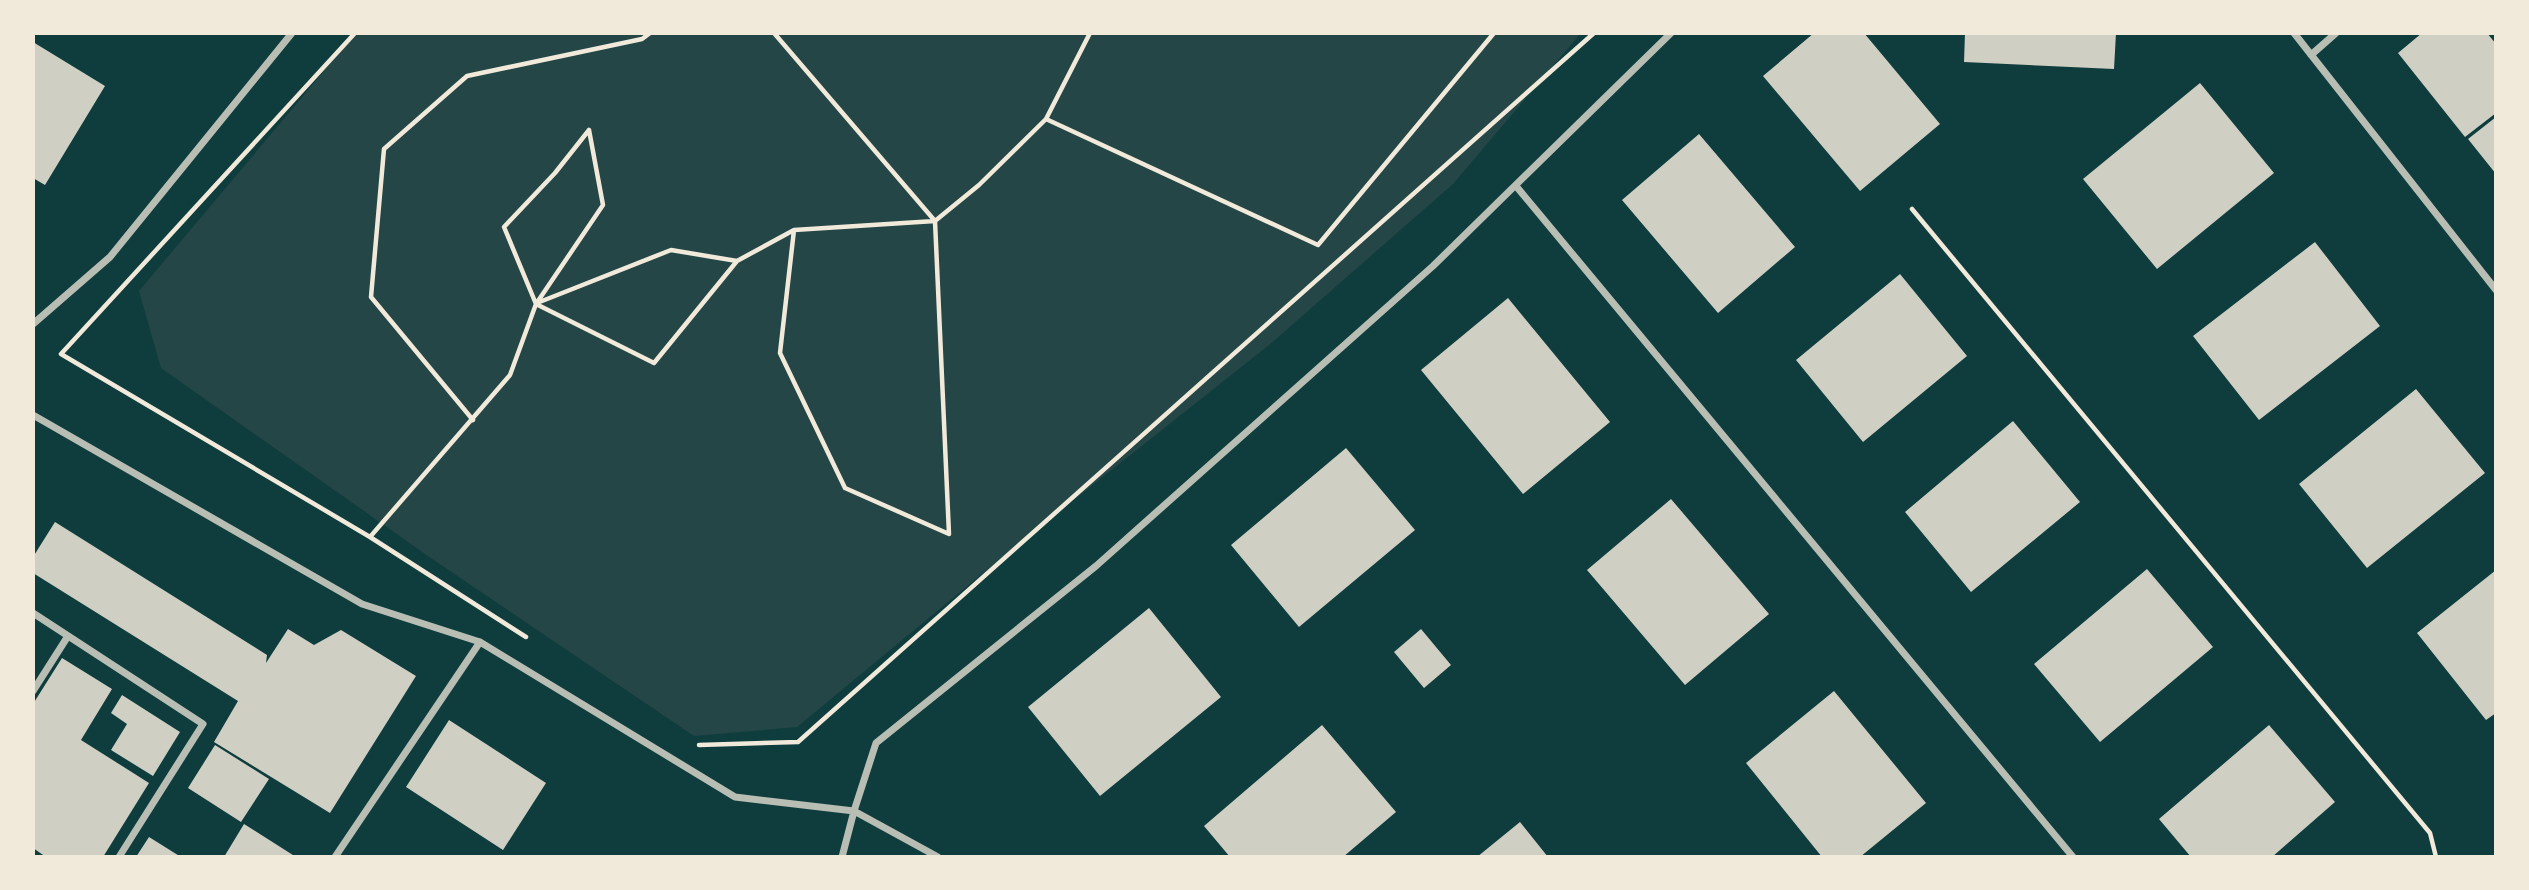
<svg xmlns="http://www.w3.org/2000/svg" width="2529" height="890" viewBox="0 0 2529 890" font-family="'Space Grotesk',sans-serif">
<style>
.green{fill:#244646}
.building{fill:#cfcfc3}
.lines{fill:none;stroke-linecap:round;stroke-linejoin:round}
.path{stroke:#f1e9da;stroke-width:4.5}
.minor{stroke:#b8beb3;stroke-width:7}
</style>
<rect width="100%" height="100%" fill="#0f3d3e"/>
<path class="green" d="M356,33H1581L1453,184L1269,345L1017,545L797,727L694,736L428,556L161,368L139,291Z"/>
<path class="building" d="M1814,33H1864L1940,124L1860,191L1763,76Z
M1965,33H2116L2114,69L1964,62Z
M2422,33H2487L2496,44V113L2465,137L2398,53Z
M33,42L105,86L45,185L33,178Z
M2200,83L2274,173L2157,269L2083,179Z
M2496,117V174L2468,139Z
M1699,134L1795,247L1718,313L1622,200Z
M2315,242L2380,326L2259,420L2193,336Z
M1900,274L1967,356L1863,442L1796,360Z
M1508,298L1610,422L1523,494L1421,370Z
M2416,389L2485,473L2367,568L2299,484Z
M2013,421L2080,502L1971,592L1905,512Z
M1346,448L1415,530L1299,627L1231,545Z
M1671,499L1769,614L1685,685L1587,570Z
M55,522L267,655L266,663L288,629L314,645L341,630L416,676L330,813L214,742L238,701L33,573V557Z
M2147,569L2213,647L2100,742L2034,664Z
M2496,570V713L2486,720L2417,633Z
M1149,608L1221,697L1100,796L1028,707Z
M1421,629L1451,665L1424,688L1394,652Z
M62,658L112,689L81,740L149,783L103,857H46L33,848V704Z
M1834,691L1926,803L1860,857H1822L1746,763Z
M122,695L180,732L153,776L111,750L127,724L111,713Z
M449,720L546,783L503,850L406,787Z
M1322,725L1396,812L1343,857H1230L1204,826Z
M2269,725L2335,802L2272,857H2191L2159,819Z
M215,745L269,779L241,822L188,788Z
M1520,822L1548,857H1477Z
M244,824L296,857H224Z
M149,837L181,857H136Z"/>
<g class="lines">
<path class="path" d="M355,33L61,354L370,537L526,637
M774,33L935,221L979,185L1046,119L1090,33
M1046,119L1318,245L1494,33
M589,130L555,173L504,227L536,304L654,363L737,261L794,230L780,353L845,488L949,534L935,221L794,230
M1912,209L2430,833L2436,857
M537,303L671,250L737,261
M473,420L371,297L384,149L467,76L642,39L650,33
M370,537L510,375L536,304L603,205L589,130
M699,745L798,742L1594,33"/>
<path class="minor" d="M2294,33L2496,290
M2311,55L2336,33
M1516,186L2073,857
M33,324L110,257L292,33
M33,415L362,604L480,642L735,797L854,811L876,743L1096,566L1433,266L1671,33
M33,613L203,724L119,857
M33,691L68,636
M335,857L480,642
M842,857L854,811L938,857"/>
</g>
<rect width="2529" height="890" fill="none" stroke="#f1e9da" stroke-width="70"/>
</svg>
